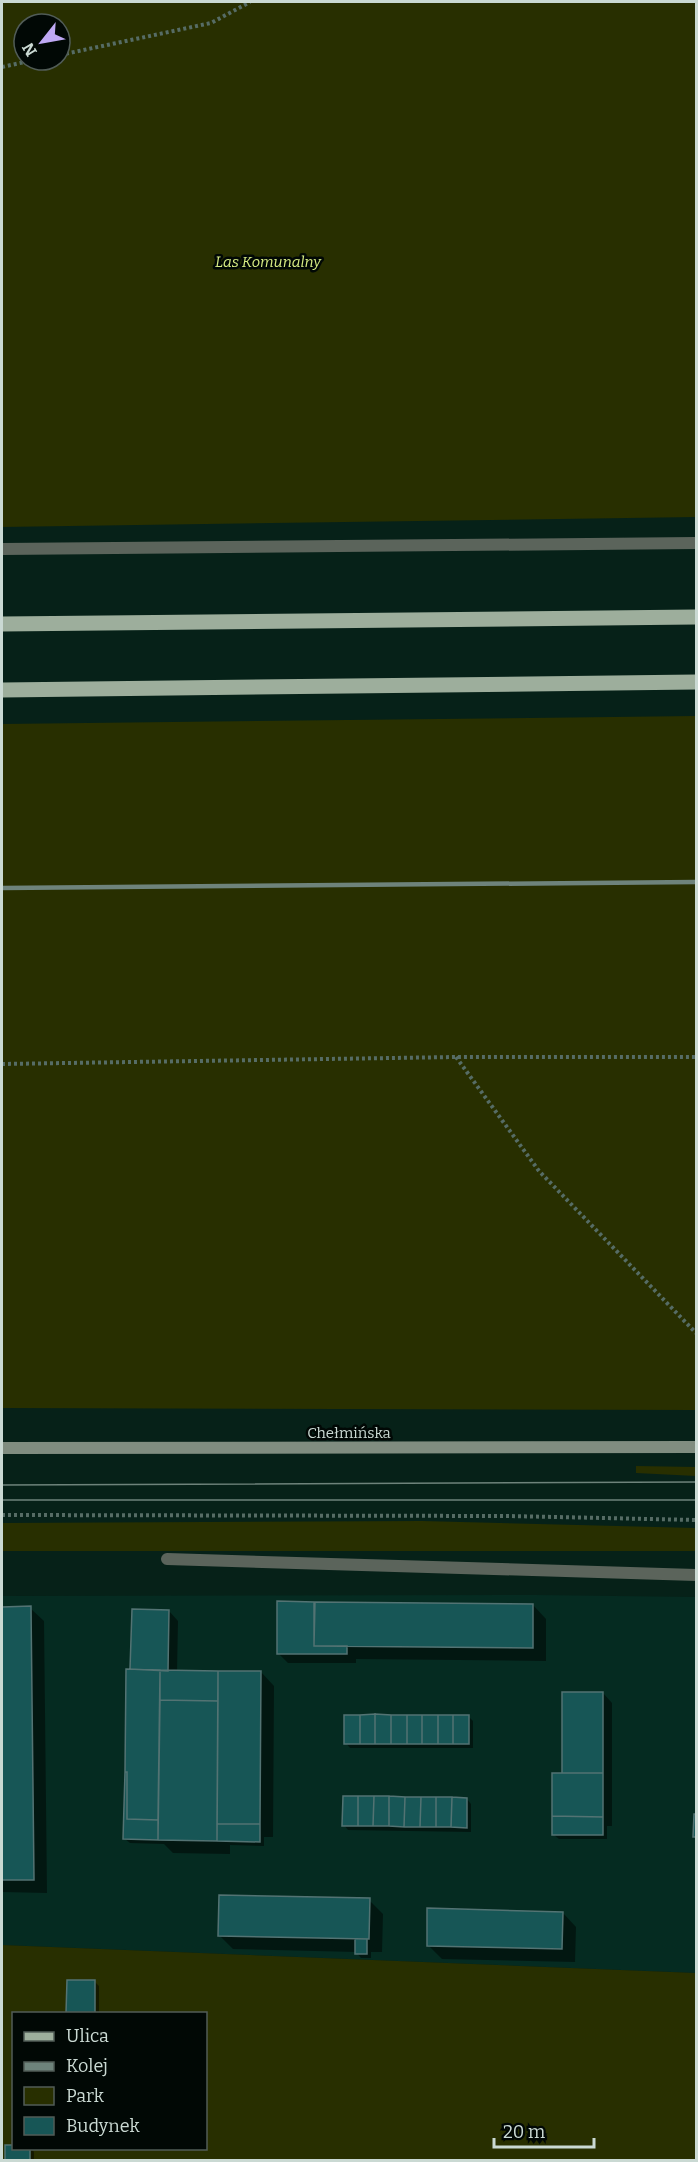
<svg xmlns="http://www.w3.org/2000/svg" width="698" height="2162" viewBox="0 0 698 2162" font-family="Bitter,serif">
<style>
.built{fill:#052b21}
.green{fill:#282f00;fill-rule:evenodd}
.shadow{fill:#0007}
.building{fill:#175656;stroke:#537373;stroke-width:1.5}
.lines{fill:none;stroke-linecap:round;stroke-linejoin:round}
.path{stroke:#566c65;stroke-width:4;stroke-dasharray:3 3;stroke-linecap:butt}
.service{stroke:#5b645b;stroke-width:12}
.minor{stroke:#5b645b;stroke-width:12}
.secondary{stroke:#808d80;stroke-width:12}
.primary{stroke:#9dae9c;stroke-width:15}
.tram{stroke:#6e837b;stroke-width:1.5}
.rail{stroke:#6e837b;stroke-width:4.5}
.labels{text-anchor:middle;stroke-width:5;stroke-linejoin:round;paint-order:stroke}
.park-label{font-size:15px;font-style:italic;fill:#d8ed84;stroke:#010805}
.street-label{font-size:15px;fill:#cad9d3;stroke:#010805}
</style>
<rect width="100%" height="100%" fill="#062118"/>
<path class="built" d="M537,1595L696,1597V1973L2,1945V1596Z"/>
<path class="green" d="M2,2H696V517L2,527ZM24,24H60V60H24Z
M696,716V1410L2,1408V724Z
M636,1466L696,1467V1476L636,1473Z
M422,1521L696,1528V1551H2V1523Z
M2,1945L696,1973V2160H2ZM14,2014H206V2148H14Z"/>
<path class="shadow" d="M313,1603L316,1606L533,1605L546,1619V1661L356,1659V1663H288L278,1653Z
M2,1608H30L44,1621L47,1893L2,1892Z
M133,1610L169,1611L178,1621L177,1672H261L274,1686L273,1837H264V1846L230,1845V1854L173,1853L164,1844L130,1843L125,1839Z
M603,1693L612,1703V1826H607V1839H559L554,1835Z
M469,1717L473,1721V1748H350L346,1743Z
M467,1799L471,1804V1832L348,1830L344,1825Z
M369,1900L383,1914L382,1952H371V1958H361L356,1952L233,1949L219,1935Z
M563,1913L576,1927L575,1962L442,1959L428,1945Z
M94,1981L99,1986V2014H69Z
M6,2147L31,2148L34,2152V2160H6Z"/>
<path class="building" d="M277,1601L314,1602V1646H347V1654H277Z
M315,1602L533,1604V1648L314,1646Z
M31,1606L34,1880H2V1607Z
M132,1609L169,1610L168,1671L130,1669Z
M126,1669L160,1670L158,1820L127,1819V1772H125Z
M160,1670L218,1671V1701L160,1700Z
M218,1671H261L260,1824H217Z
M562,1692H603V1773H562Z
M160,1700L218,1701L217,1841L158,1840Z
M375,1714V1744H360V1715Z
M375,1714L391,1715V1744H375Z
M344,1715H360V1744H344Z
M391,1715H407V1744H391Z
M407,1715H422V1744H407Z
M422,1715H438V1744H422Z
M438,1715H453V1744H438Z
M453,1715H469V1744H453Z
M125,1772H127V1819L158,1820V1840L123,1839Z
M552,1773H603V1817L552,1816Z
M343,1796H358V1826H342Z
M358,1796H374L373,1826H358Z
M374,1796H389V1826H373Z
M389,1796L405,1797L404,1827L389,1826Z
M405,1797H421L420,1827H404Z
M421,1797H436V1827H420Z
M436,1797H452L451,1827H436Z
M452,1797L467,1798V1828L451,1827Z
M694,1814H696V1837H693Z
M552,1816L603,1817V1835H552Z
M217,1824H260V1842L217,1841Z
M219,1895L370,1898L369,1939L218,1936Z
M427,1908L563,1912L562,1949L427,1946Z
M355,1939H367V1954H355Z
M67,1980H95V2013H66Z
M5,2145H14V2148H30V2160H5Z"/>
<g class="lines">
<path class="path" d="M60,55L211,23L250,2
M2,67L34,60
M456,1057L539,1171L696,1333
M2,1064L456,1057H696
M2,1515L509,1516L696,1520"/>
<path class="service" d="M2,549L696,543"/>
<path class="minor" d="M167,1559L696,1575"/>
<path class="secondary" d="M2,1448L696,1447"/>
<path class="primary" d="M2,624L696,617
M2,690L696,682"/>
<path class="tram" d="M2,1485L696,1482
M2,1500H696"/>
<path class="rail" d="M2,888L696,882"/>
</g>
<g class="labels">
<g class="park-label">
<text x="268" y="267">Las Komunalny</text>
</g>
<g class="street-label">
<text x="349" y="1438">Chełmińska</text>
</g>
</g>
<rect width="698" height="2162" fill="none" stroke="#cad9d3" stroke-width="6"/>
<rect x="12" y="2012" width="195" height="138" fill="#010805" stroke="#515c57" stroke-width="1.5"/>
<rect x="24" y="2032" width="30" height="9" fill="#9dae9c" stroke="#515c57" stroke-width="1.5"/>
<text x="66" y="2042" font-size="18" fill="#cad9d3">Ulica</text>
<rect x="24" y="2062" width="30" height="9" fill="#6e837b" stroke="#515c57" stroke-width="1.5"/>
<text x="66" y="2072" font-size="18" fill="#cad9d3">Kolej</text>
<rect x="24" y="2087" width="30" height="18" fill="#282f00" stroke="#515c57" stroke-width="1.5"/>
<text x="66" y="2102" font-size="18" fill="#cad9d3">Park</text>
<rect x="24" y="2117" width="30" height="18" fill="#175656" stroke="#515c57" stroke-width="1.5"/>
<text x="66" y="2132" font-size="18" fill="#cad9d3">Budynek</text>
<g transform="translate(42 42) rotate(239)"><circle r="28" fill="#010805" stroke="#515c57" stroke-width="1.5"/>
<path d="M0-4.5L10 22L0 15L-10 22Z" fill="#bfa9f4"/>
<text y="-9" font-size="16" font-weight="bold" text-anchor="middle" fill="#cad9d3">N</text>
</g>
<path d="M494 2138v9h100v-9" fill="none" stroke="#cad9d3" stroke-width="3"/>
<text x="503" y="2138" font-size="18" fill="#cad9d3" stroke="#010805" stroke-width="4.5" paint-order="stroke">20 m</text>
</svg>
